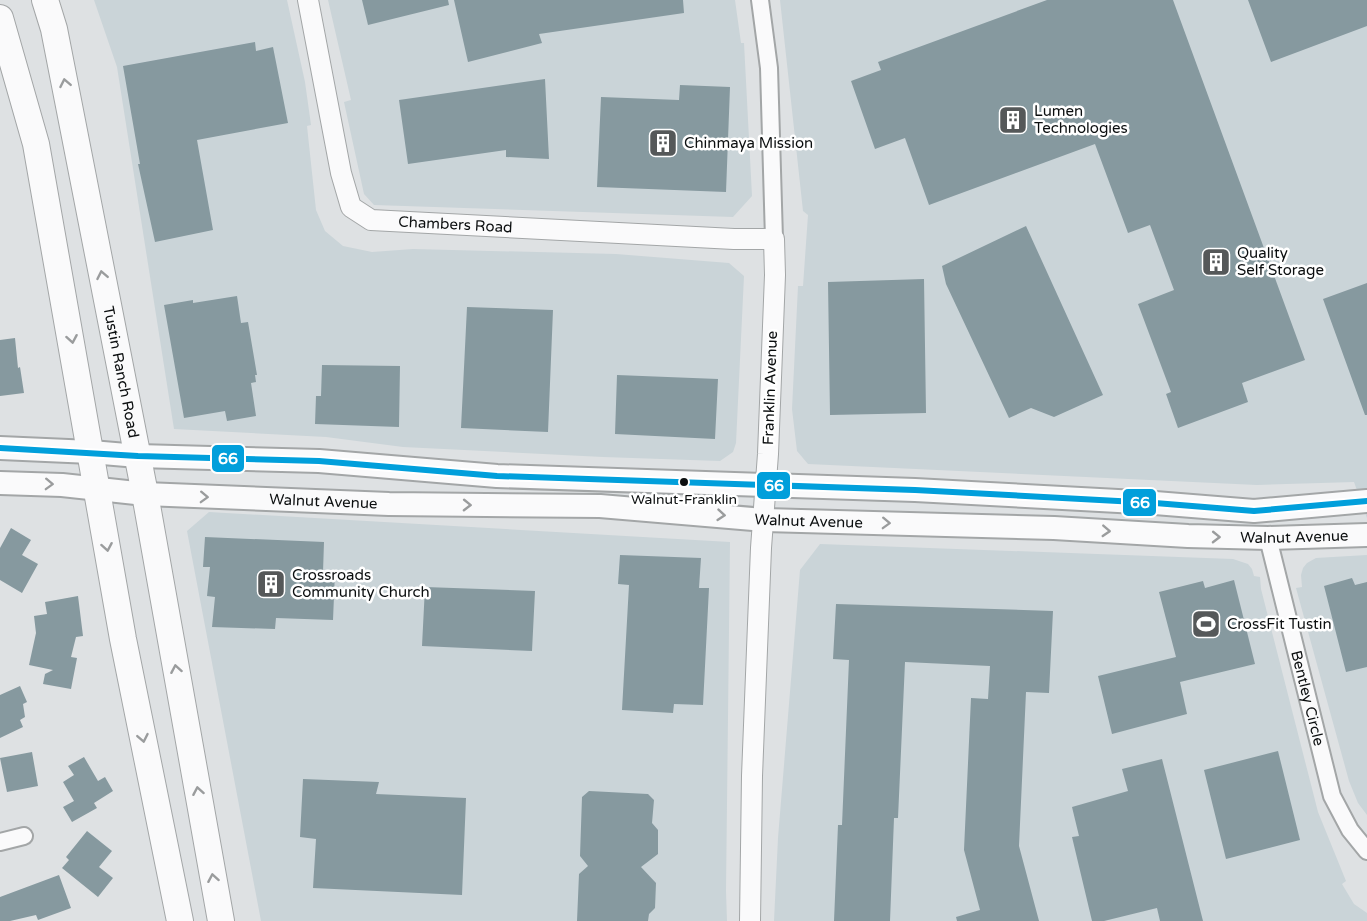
<svg xmlns="http://www.w3.org/2000/svg" width="1367" height="921" viewBox="0 0 1367 921" font-family="'Varela Round',sans-serif">
<style>
.built{fill:#cad4d8}
.building{fill:#86999f}
.lines{fill:none;stroke-linecap:round;stroke-linejoin:round}
.minor-casing{stroke:#a3a6a7;stroke-width:20}
.tertiary-casing{stroke:#a3a6a7;stroke-width:22}
.secondary-casing{stroke:#a3a6a7;stroke-width:26}
.primary-casing{stroke:#a3a6a7;stroke-width:28}
.minor{stroke:#fafafb;stroke-width:16}
.tertiary{stroke:#fafafb;stroke-width:20}
.secondary{stroke:#fafafb;stroke-width:22}
.primary{stroke:#fafafb;stroke-width:26}
.bus-1-casing{stroke:#fff;stroke-width:10}
.bus-1{stroke:#019fdb;stroke-width:6}
.oneway{stroke:#9a9c9d}
.bus-dot{fill:#0b0e0f;stroke:#fff;stroke-width:2}
.labels{text-anchor:middle;stroke-width:5;stroke-linejoin:round;paint-order:stroke}
.bus-label{font-size:14px;fill:#0b0e0f;stroke:#fff}
.poi-label{font-size:15px;fill:#0b0e0f;stroke:#fff;text-anchor:start}
.street-label{font-size:15px;fill:#0b0e0f;stroke:#fff}
.line-badge{stroke:#fff;stroke-width:2}
.badge-label{font-size:16px;text-anchor:middle;font-weight:bold;fill:#fff}
</style>
<rect width="100%" height="100%" fill="#dee1e3"/>
<path class="built" d="M94,0H287L305,82L311,125L307,126L316,210L325,231L343,246L372,252L413,249L616,254L729,263L744,276L736,443L733,452L720,461L603,457L403,447L326,437L174,429L117,67Z
M328,0H735L741,43H744L752,196L733,217L374,205L364,194L344,102L351,100Z
M780,0H1367V518L1354,482L1257,485L808,464L797,451L792,409L798,286H803L808,215L803,211Z
M209,512L730,542L726,891L727,921H261L187,531Z
M820,544L1233,559L1248,564L1252,569L1254,576L1260,577L1261,589L1318,812L1346,881L1342,884L1354,904L1367,913V921H774L778,838L800,570Z
M1367,555V815L1358,803L1349,781L1296,588L1302,587L1301,575L1303,568L1307,563L1316,558Z"/>
<path class="building" d="M362,0H448L449,5L368,25Z
M454,0H683L684,13L539,34L542,43L468,62Z
M1047,0H1173L1305,360L1242,383L1248,402L1178,428L1166,394L1171,392L1138,304L1174,290L1150,225L1128,233L1095,144L929,205L905,138L875,149L851,81L881,70L878,62Z
M1248,0H1367V26L1271,62Z
M255,42L256,51L273,47L288,123L197,140L213,230L155,242L138,164H140L123,66Z
M545,79L549,159L506,157V150L408,164L399,100Z
M680,85L730,87L726,192L597,187L601,97L679,100Z
M1026,226L1103,395L1054,417L1031,408L1009,418L946,284L942,266Z
M924,279L926,413L830,415L828,282Z
M1367,283V415H1365L1323,299Z
M237,296L241,323L248,322L257,375H255L256,382L251,383L256,416L227,421L225,411L184,418L164,305L193,300V303Z
M467,307L553,310L548,432L461,428Z
M15,338L18,368L20,367L24,393L0,396V340Z
M322,365L400,366L399,427L315,424L316,396H321Z
M617,375L718,379L715,439L615,434Z
M11,528L31,540L22,555L38,564L22,593L0,580V548Z
M205,537L324,542L323,572H335L333,620L276,618L275,629L212,627L215,597L207,596L210,567H203Z
M620,555L701,558L699,588H709L703,705L674,704L673,713L622,710L629,585L618,584Z
M1352,578L1355,585L1367,582V667L1346,672L1324,586Z
M1234,580L1255,664L1180,682L1187,714L1112,734L1098,676L1176,657L1159,592L1203,581L1205,588Z
M425,587L535,591L532,651L422,646Z
M78,596L83,636L76,637L71,657L77,658L71,689L43,684L45,674L53,670L29,665L36,633L34,616L47,614L45,602Z
M836,604L1053,611L1049,693L1026,692L1019,846L1039,921H957L956,917L980,910L964,850L971,698L988,699L990,666L905,662L898,818H894L890,921H834L838,825H842L849,660L833,659Z
M20,686L27,702L23,704L25,717L20,720L23,727L0,738V695Z
M1278,751L1300,840L1226,859L1204,770Z
M32,752L38,786L7,792L0,758Z
M84,757L98,781L105,777L113,791L94,803L97,808L72,822L63,807L74,801L63,782L74,775L68,766Z
M1162,759L1203,921H1160L1157,908L1104,921H1092L1072,837L1079,836L1072,807L1128,791L1122,769Z
M303,779L379,782L376,794L466,798L462,895L313,888L316,839L300,837Z
M589,791L648,794L654,800L652,823L658,830V854L641,867L656,883L655,908L649,914L648,921H577L579,874L588,866L580,856L582,797Z
M87,831L112,851L99,867L113,878L98,897L62,868L69,860L66,857Z
M59,875L71,908L38,920L36,915L10,921H0V897Z"/>
<g class="lines">
<g class="minor-casing">
<g id="minor">
<path d="M760,0L769,68L774,239"/>
<path id="s1" d="M1268,538L1332,796L1350,830L1367,851"/>
<path d="M0,842L24,836"/>
</g>
</g>
<g class="tertiary-casing">
<g id="tertiary">
<path id="s2" d="M308,0L341,173L351,207L371,220L734,239H774L775,275L768,454L761,548L752,776L750,921"/>
</g>
</g>
<g class="secondary-casing">
<g id="secondary">
<path d="M0,448L91,452L138,456L319,461L497,476L915,490L1155,503L1254,511L1367,501"/>
<path id="s3" d="M0,483L62,485L145,494L389,504L600,506L765,520L1054,528L1188,536L1268,538L1367,535"/>
</g>
</g>
<g class="primary-casing">
<g id="primary">
<path id="s4" d="M45,0L54,29L145,494L221,921"/>
<path d="M0,18L36,144L123,639L180,921"/>
</g>
</g>
<use href="#minor" class="minor"/>
<use href="#tertiary" class="tertiary"/>
<use href="#secondary" class="secondary"/>
<use href="#primary" class="primary"/>
<g class="bus-1-casing">
<path id="bus-1" d="M0,448L138,456L319,461L497,476L915,490L1155,503L1254,511L1367,501"/>
</g>
<use href="#bus-1" class="bus-1"/>
</g>
<defs><path id="oneway-chevron" d="M-2-3.5L2.5 0L-2 3.5" fill="none" stroke-width="1.6" stroke-linecap="round" stroke-linejoin="round" transform="scale(1.5)"/></defs>
<g class="oneway">
<use href="#oneway-chevron" transform="translate(65 83) rotate(-101)"/>
<use href="#oneway-chevron" transform="translate(102 275) rotate(-101)"/>
<use href="#oneway-chevron" transform="translate(72 339) rotate(80)"/>
<use href="#oneway-chevron" transform="translate(49 484) rotate(2)"/>
<use href="#oneway-chevron" transform="translate(204 497) rotate(2)"/>
<use href="#oneway-chevron" transform="translate(467 505) rotate(1)"/>
<use href="#oneway-chevron" transform="translate(721 515) rotate(5)"/>
<use href="#oneway-chevron" transform="translate(886 523) rotate(2)"/>
<use href="#oneway-chevron" transform="translate(1106 531) rotate(3)"/>
<use href="#oneway-chevron" transform="translate(1216 537) rotate(1)"/>
<use href="#oneway-chevron" transform="translate(107 547) rotate(80)"/>
<use href="#oneway-chevron" transform="translate(176 669) rotate(-100)"/>
<use href="#oneway-chevron" transform="translate(143 738) rotate(79)"/>
<use href="#oneway-chevron" transform="translate(198 791) rotate(-100)"/>
<use href="#oneway-chevron" transform="translate(213 878) rotate(-100)"/>
</g>
<defs>
<g id="building-square" transform="scale(1.5)"><rect x="-9" y="-9" width="18" height="18" rx="4" fill="#555859" stroke="#fff"/><path d="M-4-6H4V6H1V3H-1V6H-4ZM-2.5-4.3h1.7v1.8h-1.7ZM.8-4.3h1.7v1.8H.8ZM-2.5-1h1.7V.8h-1.7ZM.8-1h1.7V.8H.8Z" fill="#fff"/></g>
<g id="stadium-square" transform="scale(1.5)"><rect x="-9" y="-9" width="18" height="18" rx="4" fill="#555859" stroke="#fff"/><path d="M0-5a6.5 5 0 1 0 0 10a6.5 5 0 1 0 0-10ZM-3.5-1.8h7v3.6h-7Z" fill="#fff"/></g>
</defs>
<g fill-rule="evenodd">
<use href="#building-square" x="1013" y="120"/>
<use href="#building-square" x="663" y="143"/>
<use href="#building-square" x="1216" y="262"/>
<use href="#building-square" x="271" y="584"/>
<use href="#stadium-square" x="1206" y="624"/>
</g>
<circle class="bus-dot" cx="684" cy="482" r="5"/>
<g class="labels">
<g class="bus-label">
<text x="684" y="504">Walnut-Franklin</text>
</g>
<g class="poi-label">
<text x="1034" y="116">Lumen<tspan x="1034" dy="17">Technologies</tspan></text>
<text x="684" y="148">Chinmaya Mission</text>
<text x="1237" y="258">Quality<tspan x="1237" dy="17">Self Storage</tspan></text>
<text x="292" y="580">Crossroads<tspan x="292" dy="17">Community Church</tspan></text>
<text x="1227" y="629">CrossFit Tustin</text>
</g>
<g class="street-label">
<text dy="5" stroke="none"><textPath href="#s2" startOffset="320">Chambers Road</textPath></text>
<text dy="5" stroke="none"><textPath href="#s4" startOffset="380">Tustin Ranch Road</textPath></text>
<text transform="translate(770 388) rotate(-88)" y="5">Franklin Avenue</text>
<text dy="5" stroke="none"><textPath href="#s3" startOffset="324">Walnut Avenue</textPath></text>
<text dy="5" stroke="none"><textPath href="#s3" startOffset="810">Walnut Avenue</textPath></text>
<text dy="5" stroke="none"><textPath href="#s3" startOffset="1296">Walnut Avenue</textPath></text>
<text dy="5" stroke="none"><textPath href="#s1" startOffset="165">Bentley Circle</textPath></text>
</g>
</g>
<g class="line-badge">
<rect x="211" y="444" width="34" height="29" rx="6" fill="#019fdb"/>
<rect x="756" y="471" width="35" height="29" rx="6" fill="#019fdb"/>
<rect x="1122" y="488" width="35" height="29" rx="6" fill="#019fdb"/>
</g>
<g class="badge-label">
<text x="228" y="464">66</text>
<text x="774" y="491">66</text>
<text x="1140" y="508">66</text>
</g>
</svg>
